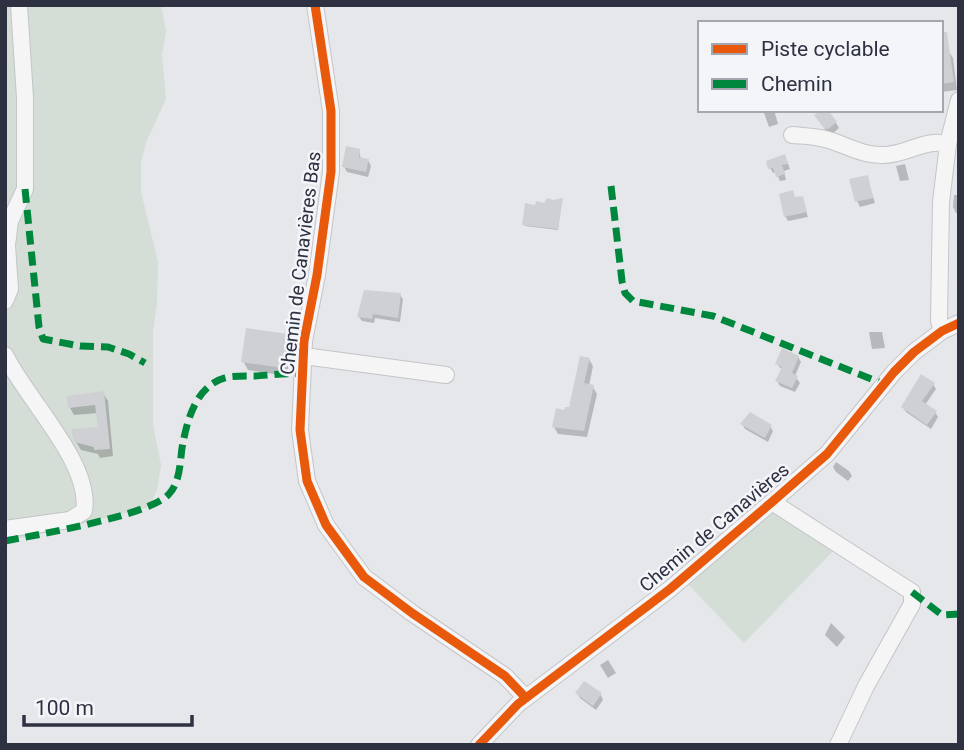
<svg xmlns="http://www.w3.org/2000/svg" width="964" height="750" viewBox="0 0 964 750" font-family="Roboto,sans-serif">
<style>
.green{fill:#d4ddd6}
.shadow{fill:#0003}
.building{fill:#cfd0d3}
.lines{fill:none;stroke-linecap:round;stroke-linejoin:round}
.minor-casing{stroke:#c3c5c8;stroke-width:18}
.minor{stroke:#f5f5f6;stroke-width:16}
.quiet{stroke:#00873e;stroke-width:7;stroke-dasharray:14 7;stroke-linecap:butt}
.cycleway-casing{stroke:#f4f5f8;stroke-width:13}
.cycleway{stroke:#e8590c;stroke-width:9}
.labels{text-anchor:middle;stroke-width:5;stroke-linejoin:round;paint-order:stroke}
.street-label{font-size:19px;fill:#2d3142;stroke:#f4f5f8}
</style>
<rect width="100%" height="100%" fill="#e5e7ea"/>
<path class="green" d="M5,5H161L166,31L162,55L166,99L147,140L141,161V192L158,262L157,303L153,332V425L161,465L157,490L149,507L45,533L5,541Z
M774,510L836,548L744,643L687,583Z"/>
<path class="shadow" d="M948,50L953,58L957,90L941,92V51Z
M763,110H774L778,124L769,127Z
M819,121L836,123L839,128L832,134L828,133Z
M359,151L361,159L368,160L371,166L368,177L347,172L344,167Z
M787,161L790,169L784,171L786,180L780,181L776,172L773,173L770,168Z
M905,164L909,180L900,181L896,166Z
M867,177L875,203L860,207L857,201Z
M954,195H959V213H956L953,207Z
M802,198L808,217L788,221L785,216L795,199Z
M562,200L558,230L525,226L524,224Z
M400,295L403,299L400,322L375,318L374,323L362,321L359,317Z
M869,332H882L885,348L872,349Z
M287,336L292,344L287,376L248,370L243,361Z
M798,357L801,362L795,376L800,383L795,392L780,386L777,381L782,370L777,364Z
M589,359L593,366L589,386L593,387L597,394L587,437L558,434L554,427L570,409Z
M933,384L936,389L925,405L935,412L938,417L931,429L906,412L903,407Z
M103,393L108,401L113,456L100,458L98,454L81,450L76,442L100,428L98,413L74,415L70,408Z
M742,424L770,426L773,431L768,442L745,429Z
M836,462L849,471L852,476L848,481L836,472L833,467Z
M831,623L845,637L837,647L825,635Z
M608,660L616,673L608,678L600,665Z
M577,693L601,695L603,700L596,710L580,698Z"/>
<path class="building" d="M941,32H947L954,82L941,84Z
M821,110H828L837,122L828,129L824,128L814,115Z
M346,146L360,149L359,157L369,159L366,172L342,167Z
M785,154L788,164L782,165L785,174L776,177L773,168L768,169L766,161Z
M868,175L873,198L855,202L849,179Z
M793,190L795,197L803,196L807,212L784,217L779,194Z
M547,198L553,200L563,198L558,229L522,225L525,203L535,205L536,201L544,203Z
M364,290L401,293L398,318L373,314L372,319L357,317Z
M246,328L288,334L283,368L241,362Z
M782,348L799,356L792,373L798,376L792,388L775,381L782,367L775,364Z
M580,356L590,358L584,383L594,385L584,431L552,427L556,408L564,410L565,407H569Z
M921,374L935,383L922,401L937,411L927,425L901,407Z
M104,391L110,449L94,450V447L74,442L71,429L98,427L95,405L68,408L67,396Z
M750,412L772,425L765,438L740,424Z
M584,681L602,693L593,706L575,693Z"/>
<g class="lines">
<g class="minor-casing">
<path id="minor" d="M315,5L331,111V172L317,275L304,341L300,430L307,481L326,525L364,577L412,613L505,676L526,698
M792,135C803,136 814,136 825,139C845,144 862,156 883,155C907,155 924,138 948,144
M5,301L10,289L7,245L10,221L25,189V98L19,5
M942,331L939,321L941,202L948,144L959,100
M5,355C26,399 92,463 84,511L70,520L5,529
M304,356L446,375
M772,502L912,592V604L866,686L838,745
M479,745L518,704L670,589L772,502L827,454L894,372L914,352L942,331L959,323"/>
</g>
<use href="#minor" class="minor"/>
<path class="quiet" d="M611,186L622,281L625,293L633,301L713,316L884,384
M25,189L39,327L43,339L80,346L108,347L129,354L145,363
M5,541C36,535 152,515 169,494C180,482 180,463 182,448C187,420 196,384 228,377C237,376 247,376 255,376C271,375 287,373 303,374
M912,592L942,615L959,614"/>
<g class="cycleway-casing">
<path id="cycleway" d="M315,5L331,111V172L317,275L304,341L300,430L307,481L326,525L364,577L412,613L505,676L526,698
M479,745L518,704L670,589L772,502L827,454L894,372L914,352L942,331L959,323"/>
</g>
<use href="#cycleway" class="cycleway"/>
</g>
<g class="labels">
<g class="street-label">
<text transform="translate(300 263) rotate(-83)" y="7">Chemin de Canavières Bas</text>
<text transform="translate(714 527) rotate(-40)" y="7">Chemin de Canavières</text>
</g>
</g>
<rect width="964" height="750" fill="none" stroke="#2d3142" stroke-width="14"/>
<rect x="698" y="21" width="245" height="91" fill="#f4f5f8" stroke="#a4a7af" stroke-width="2"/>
<rect x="712" y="44" width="35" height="10" fill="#e8590c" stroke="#a4a7af" stroke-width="2"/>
<text x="761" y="56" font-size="21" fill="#2d3142">Piste cyclable</text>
<rect x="712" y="79" width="35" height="10" fill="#00873e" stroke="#a4a7af" stroke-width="2"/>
<text x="761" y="91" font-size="21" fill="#2d3142">Chemin</text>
<path d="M24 715v10h168v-10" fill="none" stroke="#2d3142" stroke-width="3.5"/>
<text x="35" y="715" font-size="21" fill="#2d3142" stroke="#f4f5f8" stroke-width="5" paint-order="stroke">100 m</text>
</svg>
